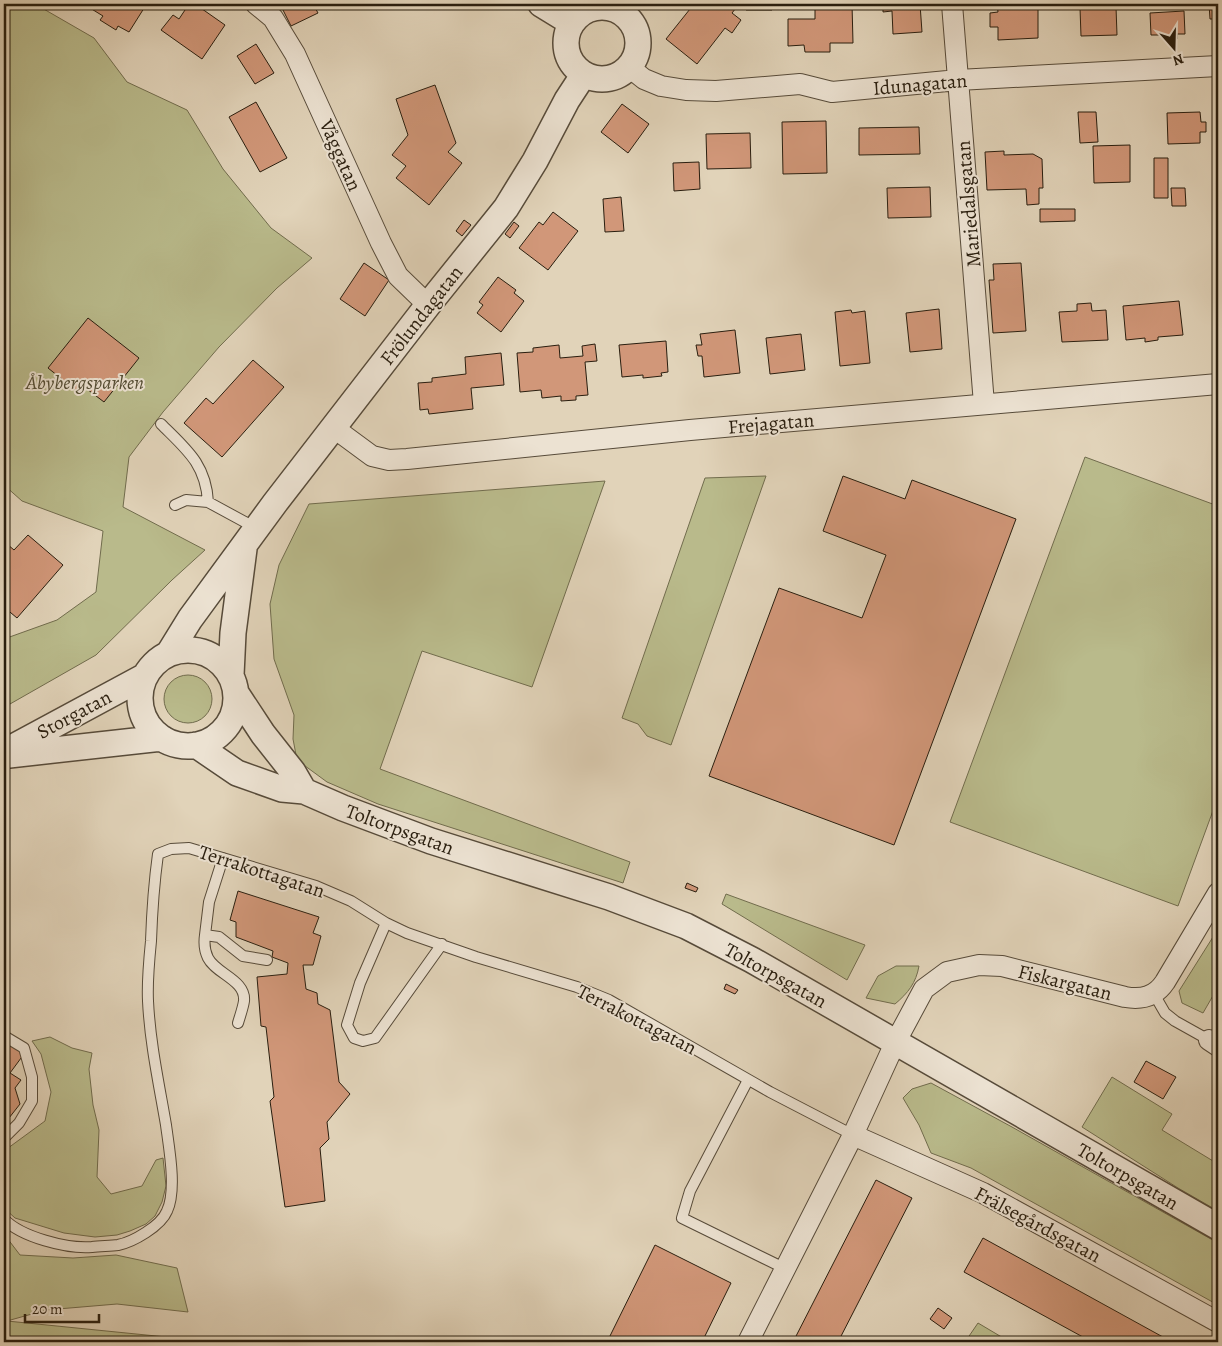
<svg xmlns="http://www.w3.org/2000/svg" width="1222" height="1346" viewBox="0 0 1222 1346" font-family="Alegreya,serif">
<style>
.green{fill:#b9ba8b;stroke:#716c4d}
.building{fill:#d19779;stroke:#291e0f}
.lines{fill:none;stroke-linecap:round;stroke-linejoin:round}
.service-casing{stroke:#574b3a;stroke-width:12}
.minor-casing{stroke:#574b3a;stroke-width:22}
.tertiary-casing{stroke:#574b3a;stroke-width:28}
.service{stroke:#ece2d2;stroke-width:10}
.minor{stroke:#ece2d2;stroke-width:20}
.tertiary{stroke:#ece2d2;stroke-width:25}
.labels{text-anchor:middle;stroke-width:4;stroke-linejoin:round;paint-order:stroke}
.street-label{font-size:20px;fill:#291e0f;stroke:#ece2d2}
.park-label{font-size:20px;font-style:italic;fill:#544d34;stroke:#ece2d2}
</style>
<rect width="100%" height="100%" fill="#e1d3b9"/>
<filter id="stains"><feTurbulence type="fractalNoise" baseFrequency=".004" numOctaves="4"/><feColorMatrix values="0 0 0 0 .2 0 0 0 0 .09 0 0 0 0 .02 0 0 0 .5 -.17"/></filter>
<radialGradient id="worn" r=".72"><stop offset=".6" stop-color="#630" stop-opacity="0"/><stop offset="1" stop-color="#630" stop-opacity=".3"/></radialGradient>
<path class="green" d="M4,4H35L94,38L127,82L187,110L223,169L271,228L312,258L277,288L219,347L163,412L129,457L123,507L205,550L172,580L96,655L10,704L4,688V639L57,620L96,592L103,531L22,501L4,485Z
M1085,457L1218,506V797L1178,906L950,822Z
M766,476L671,745L647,736L638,724L622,718L705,478Z
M605,481L532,687L422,651L380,769L630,862L623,883L378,804L327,782L297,760L293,739L294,715L274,659L270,604L279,565L309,504Z
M164 699a24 24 0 1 1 48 0a24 24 0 1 1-48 0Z
M726,894L865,945L847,980L722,904Z
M1218,929V987L1203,1013L1182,1003L1179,991Z
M896,966H919C916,983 908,993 895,1004L866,998L878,976Z
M50,1037L72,1048L92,1053L89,1069L93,1105L99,1130L97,1177L111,1194L142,1186L156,1160L163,1158L166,1186L162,1202L155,1216L146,1224L130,1231L117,1235L95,1237L64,1233L15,1218L4,1208V1151L45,1121L51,1092L41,1054L32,1041Z
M1112,1077L1172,1114L1162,1130L1218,1164V1211L1178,1188L1082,1127Z
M931,1083L1012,1127L1218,1243V1305L971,1168L931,1153L919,1125L903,1098L912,1089Z
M4,1234L20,1255L73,1258L116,1255L177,1268L188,1312L117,1304L46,1310L7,1321L176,1338L197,1342H4Z
M978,1323L1010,1342H965Z"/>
<path class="building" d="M93,4H144L146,5L129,32L118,26L116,30L100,20L103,16L90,8Z
M189,4H195L225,25L202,59L161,30L173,15L179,19Z
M280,4H313L318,13L291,26Z
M694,4H739L732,13L741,20L732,33L725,28L697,64L666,39Z
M746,4H771L772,10H746Z
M852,4L853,43H830V52H805L804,45L788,46V19H815V5Z
M883,4H920L922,32L893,34L892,11L883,12Z
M997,4H1038V38L998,40V27H990V13L998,12Z
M1209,4H1218V19H1210Z
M1116,7L1117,35L1081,36L1080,8Z
M1184,11L1185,34H1177V39L1166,40V35H1151L1150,13Z
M256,44L274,73L255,84L237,56Z
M435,85L456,143L448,152L462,163L429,205L396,178L406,166L392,155L408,135L396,99Z
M256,102L287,158L260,172L229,117Z
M622,104L649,124L628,153L601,132Z
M1078,112H1096L1098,142L1080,143Z
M1200,112L1201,122H1206V132H1200V143L1168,144L1167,113Z
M826,121L827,173L783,174L782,122Z
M919,127L920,154L859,155V128Z
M750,133L751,168L707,169L706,134Z
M1130,145V182L1094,183L1093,146Z
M1004,151V155L1033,154L1042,159L1043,188H1039V204L1027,205L1026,189L987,190L985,152Z
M1154,158H1168V198H1154Z
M699,162L700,189L674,191L673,163Z
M930,187L931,217L888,218L887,188Z
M1171,188H1185L1186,206H1172Z
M621,197L624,231L605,232L603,199Z
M1040,209H1075V221L1040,222Z
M553,212L578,231L548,270L519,248L539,222L543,225Z
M464,220L471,225L462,236L456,231Z
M514,222L519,226L510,238L505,234Z
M364,263L389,280L365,316L340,299Z
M1021,263L1026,331L993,333L989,280H994L993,264Z
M498,277L516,290L514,293L524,301L501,332L477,313L483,305L479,302Z
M1179,301L1183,335L1158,337V340L1145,342V338L1126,340L1123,306Z
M1091,303L1092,311L1106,310L1108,340L1062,342L1059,312L1077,311V304Z
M939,309L942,349L910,352L906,313Z
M851,310L852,313L865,311L870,363L840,366L835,312Z
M88,318L139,358L104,402L83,386L78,392L48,368Z
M735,330L740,373L704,377L702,356H698L696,345H702L700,334Z
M801,334L805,370L770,374L766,338Z
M666,341L668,372L661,373L662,376L643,378V375L622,377L619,345Z
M595,344L597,361L585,362L588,395L576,396V400L561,401V396L542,398L541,390L520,392L517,353L533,352V348L559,345L560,358L583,356L582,346Z
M501,353L504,385L471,388L473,409L429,414L428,409L420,410L418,383L432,382V378L466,374L465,357Z
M253,360L284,387L222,457L184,423L206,398L213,404Z
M843,476L905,499L912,480L1016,519L894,845L709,776L779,588L862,618L886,555L823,531Z
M28,535L63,565L17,618L4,607V547L7,544L14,550Z
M687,883L698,888L696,892L685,888Z
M238,891L319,917L313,933L321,936L313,965H303L306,989L317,993L318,1004L330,1010L339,1082L350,1094L327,1122L329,1139L320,1148L325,1201L285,1207L270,1101L274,1097L266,1027L261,1026L257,977L287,974L288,963L272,957L273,951L236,937V922L230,920Z
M726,984L738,990L735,994L724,989Z
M4,1040L24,1054L10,1073L21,1080L15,1088L20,1104L9,1118L4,1119Z
M1146,1061L1176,1077L1163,1099L1134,1082Z
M876,1180L912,1198L838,1342H793Z
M983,1238L1172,1342H1092L964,1272Z
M655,1245L731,1283L702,1342H607Z
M938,1308L952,1318L944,1329L930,1319Z"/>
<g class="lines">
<g class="service-casing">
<path id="service" d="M161,424C186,449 206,464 208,502
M175,505L186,500L208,502L256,528
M223,858L209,902L205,935L219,937L243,956L267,960
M386,923L360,983L347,1025L354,1038L363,1041L375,1038L442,944
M205,935C204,942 204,950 208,958C216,974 246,980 244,1001C243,1008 240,1016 238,1023
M1154,994L1165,1013L1175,1021L1209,1040
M4,1036L24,1048L32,1077V1101L19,1123L4,1138
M748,1080L690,1191L682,1218L786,1269
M4,1219C21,1237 67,1249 92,1247C100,1246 110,1246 118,1245C133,1242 161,1226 167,1211C177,1190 169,1148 166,1125C159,1084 150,1043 148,1001C147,981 149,961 151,941C152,912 154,883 158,854L171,849L189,848L316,886L351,901L386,923L407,933L476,957L577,987L609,1000L770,1092L853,1135"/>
</g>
<g class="minor-casing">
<path id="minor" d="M256,4L273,18L295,54L381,243L398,276L428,305
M952,4L984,404
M629,67L644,79L661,86L686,90L716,91L800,84L832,92L958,80L1218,66
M334,428L372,456L389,460L407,459L690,430L1218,384
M1209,1040L1218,1046
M853,1135L983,1193L1218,1322
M748,1342L853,1135L895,1043L924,989L947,972L979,965L1002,966L1125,997C1142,1000 1155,997 1165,982L1218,893"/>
</g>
<g class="tertiary-casing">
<path id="tertiary" d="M541,4L572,23
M566 43a36 36 0 1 1 72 0a36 36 0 1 1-72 0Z
M140 698a48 48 0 1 1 96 0a48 48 0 1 1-96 0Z
M169,653L190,619L275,503L428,305L506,208L535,161L567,100L584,74
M231,675L233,633L244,549
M236,693L263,734L293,772L304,791
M196,745L237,773L282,789L304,791L343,808L431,841L609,897L686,926L752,960L1218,1227
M4,752L145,676
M9,755L162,738"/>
</g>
<use href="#service" class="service"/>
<use href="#minor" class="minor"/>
<use href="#tertiary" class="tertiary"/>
</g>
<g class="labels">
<g class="street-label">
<text transform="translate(920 84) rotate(-5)" y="7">Idunagatan</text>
<text transform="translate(341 155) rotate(66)" y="7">Våggatan</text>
<text transform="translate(968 204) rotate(-95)" y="7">Mariedalsgatan</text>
<text transform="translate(421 315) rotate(-52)" y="7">Frölundagatan</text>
<text transform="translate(771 423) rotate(-5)" y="7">Frejagatan</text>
<text transform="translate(74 714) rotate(-28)" y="7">Storgatan</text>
<text transform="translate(400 829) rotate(20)" y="7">Toltorpsgatan</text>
<text transform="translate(262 871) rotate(18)" y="7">Terrakottagatan</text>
<text transform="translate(776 975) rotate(29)" y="7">Toltorpsgatan</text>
<text transform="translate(1065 982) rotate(14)" y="7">Fiskargatan</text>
<text transform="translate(637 1019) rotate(27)" y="7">Terrakottagatan</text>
<text transform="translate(1128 1176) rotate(30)" y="7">Toltorpsgatan</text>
<text transform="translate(1038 1224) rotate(28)" y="7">Frälsegårdsgatan</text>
</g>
<g class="park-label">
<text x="85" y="389">Åbybergsparken</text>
</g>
</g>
<rect width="1222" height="1346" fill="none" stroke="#e1d3b9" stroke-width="20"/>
<rect x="5" y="5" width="1212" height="1336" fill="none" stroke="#291e0f" stroke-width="2.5"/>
<rect x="10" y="10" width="1202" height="1326" fill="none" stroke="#291e0f"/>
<g transform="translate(1174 48) rotate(160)" stroke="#ece2d2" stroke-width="4" paint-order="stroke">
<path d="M0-4L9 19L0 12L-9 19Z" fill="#291e0f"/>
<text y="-8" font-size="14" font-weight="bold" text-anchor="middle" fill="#291e0f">N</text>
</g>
<path d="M25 1314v8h74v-8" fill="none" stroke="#291e0f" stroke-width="2.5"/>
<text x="32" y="1314" font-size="15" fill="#291e0f" stroke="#ece2d2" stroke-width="4" paint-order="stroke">20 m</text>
<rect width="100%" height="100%" filter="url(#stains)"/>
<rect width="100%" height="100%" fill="url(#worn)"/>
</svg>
